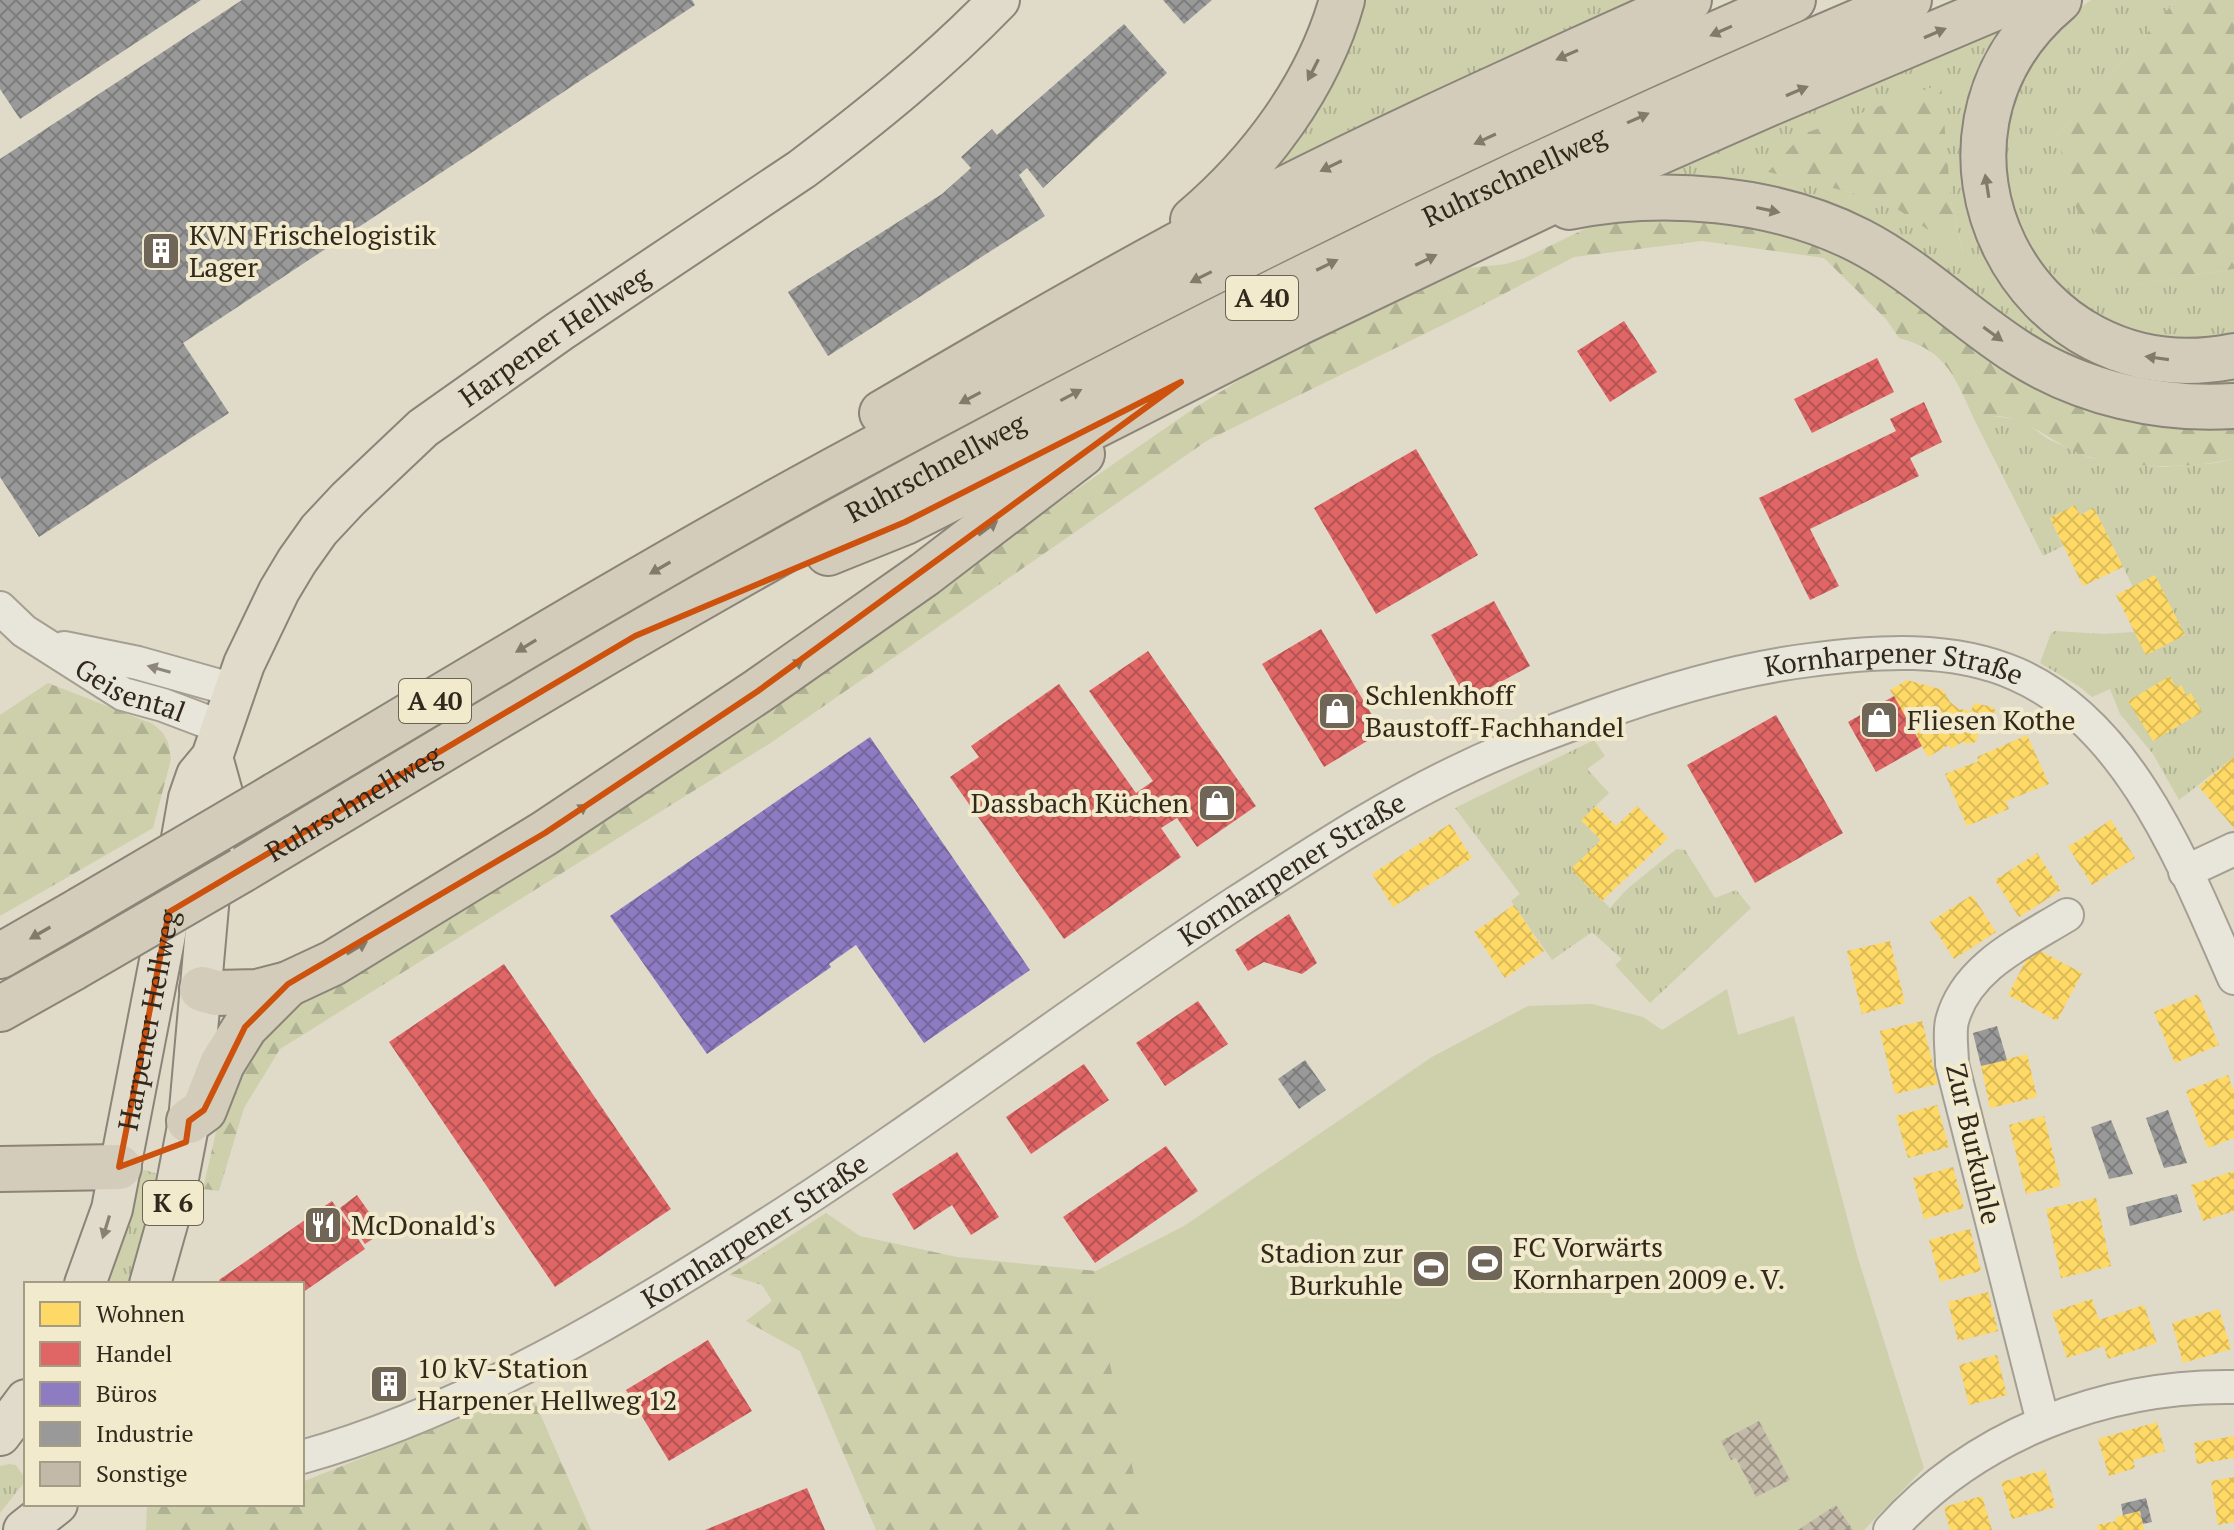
<svg xmlns="http://www.w3.org/2000/svg" width="2234" height="1530" viewBox="0 0 2234 1530" font-family="'PT Serif',serif">
<style>
.grass{fill:url(#grass-tufts);fill-rule:evenodd}
.forest{fill:url(#forest-firs)}
.garden{fill:#cdd0ab}
.homes{fill:url(#homes-cross-hatch)}
.shops{fill:url(#shops-cross-hatch)}
.offices{fill:url(#offices-cross-hatch)}
.industry{fill:url(#industry-cross-hatch)}
.building{fill:url(#building-cross-hatch)}
.lines{fill:none;stroke-linecap:round;stroke-linejoin:round}
.minor-casing{stroke:#a59f92;stroke-width:36}
.major-casing{stroke:#8a8479;stroke-width:44}
.highway-casing{stroke:#8a8479;stroke-width:48}
.minor{stroke:#e8e5da;stroke-width:32}
.major{stroke:#e0dbcb;stroke-width:40}
.highway{stroke:#d3ccba;stroke-width:44}
.highway-bridge-casing{stroke:#8a8479;stroke-width:48;stroke-linecap:butt}
.highway-bridge{stroke:#d3ccba;stroke-width:44}
.oneway{fill:#827a6b}
.oneway2{fill:#8d867b}
.oneway3{fill:#898274}
.marked{fill:none;stroke:#cd520e;stroke-width:6;stroke-linejoin:round}
.labels{text-anchor:middle;stroke-width:8;stroke-linejoin:round;paint-order:stroke}
.shield{fill:#f2eacd;stroke:#6c6251;stroke-width:2}
.shield-label{font-size:26px;font-weight:bold;fill:#32281c}
.street-label{font-size:28px;fill:#32281c;stroke:#f2eacd}
.poi-label{font-size:28px;fill:#32281c;stroke:#f2eacd;text-anchor:start}
</style>
<defs>
<pattern id="grass-tufts" width="24" height="20" patternUnits="userSpaceOnUse" patternTransform="scale(2)"><rect width="24" height="20" fill="#cdd0ab"/><path d="M3 7l-1-3M5 7V3M7 7l1-3M15 17l-1-3M17 17v-4M19 17l1-3" fill="none" stroke="#b0b393"/></pattern>
<pattern id="forest-firs" width="22" height="20" patternUnits="userSpaceOnUse" patternTransform="scale(2)"><rect width="22" height="20" fill="#cdd0ab"/><path d="M5 1l3.5 6h-7zM16 11l3.5 6h-7z" fill="#b0b393"/></pattern>
<pattern id="homes-cross-hatch" width="8" height="8" patternUnits="userSpaceOnUse" patternTransform="scale(2)"><rect width="8" height="8" fill="#ffd966"/><path d="M0 0l8 8M0 8l8-8" fill="none" stroke="#dbba58"/></pattern>
<pattern id="shops-cross-hatch" width="8" height="8" patternUnits="userSpaceOnUse" patternTransform="scale(2)"><rect width="8" height="8" fill="#e06666"/><path d="M0 0l8 8M0 8l8-8" fill="none" stroke="#b65453"/></pattern>
<pattern id="offices-cross-hatch" width="8" height="8" patternUnits="userSpaceOnUse" patternTransform="scale(2)"><rect width="8" height="8" fill="#8e7cc3"/><path d="M0 0l8 8M0 8l8-8" fill="none" stroke="#75669e"/></pattern>
<pattern id="industry-cross-hatch" width="8" height="8" patternUnits="userSpaceOnUse" patternTransform="scale(2)"><rect width="8" height="8" fill="#999"/><path d="M0 0l8 8M0 8l8-8" fill="none" stroke="#7d7d7c"/></pattern>
<pattern id="building-cross-hatch" width="8" height="8" patternUnits="userSpaceOnUse" patternTransform="scale(2)"><rect width="8" height="8" fill="#c3b9a9"/><path d="M0 0l8 8M0 8l8-8" fill="none" stroke="#9f9689"/></pattern>
</defs>
<rect width="100%" height="100%" fill="#e0dac8"/>
<path class="grass" d="M1358,0H1636L1259,182Z
M2091,0H2176L2057,136L2139,284L2234,269V333L2192,342L2136,335L2097,321L2046,284L2001,189L1998,141L2015,83L2051,31Z
M2008,25L1977,93L2026,304L2234,370V389L2210,393L2078,367L2031,339L1637,185ZM1769,172L1951,202L1963,252L1885,201Z
M1985,415L2022,420L2048,439L2090,458L2162,467L2216,463L2234,459V757L2179,800L2153,754L2120,714L2110,689L2092,697L2080,687L2040,663L2051,633L2055,631L2102,634L2134,632L2146,654L2133,587L2094,508L2080,515L2075,505L2050,518L2063,546L2043,556L1975,421Z
M1594,740L1605,756L1587,769L1609,793L1581,820L1601,840L1572,869L1610,908L1626,890L1670,854L1677,849L1685,850L1715,898L1736,890L1751,908L1650,1003L1615,965L1622,959L1592,932L1552,960L1511,901L1520,894L1455,808Z
M145,1170L157,1174L158,1182L131,1278L129,1284H101L137,1172Z
M9,1464L16,1465L24,1477L23,1484L0,1513V1466Z"/>
<path class="forest" d="M2176,0H2234V269L2139,284L2077,210L2057,136Z
M1941,84L1951,202L1963,253L1885,201L1768,172L1803,134Z
M1622,219L1730,220L1790,235L1835,251L1876,273L1934,314L2234,423V459C2188,469 2139,468 2093,458C2054,450 2015,400 1975,421C1955,378 1948,351 1899,338L1886,319L1824,258L1702,241L1574,257L1469,312L1208,440L772,742L280,1049L244,1108L219,1191L203,1189L218,1123L263,1026L730,729L1196,407L1259,368L1469,268L1506,264L1525,258L1597,223Z
M48,683L153,724L163,733L168,742L171,759L153,828L0,916V715Z
M826,1213L860,1236L957,1257L1096,1271L1149,1325L1215,1530H876L800,1351L746,1321L772,1301L762,1285L729,1275Z
M530,1391L591,1530H146L147,1506L302,1504V1482Z"/>
<path class="garden" d="M1727,989L1738,1035L1794,1016L1857,1255L1924,1468L1864,1530H1146L1103,1332L1096,1271L1184,1226L1432,1057L1528,1006L1592,1004L1643,1017L1662,1030Z"/>
<path class="homes" d="M2075,505L2080,515L2094,508L2123,567L2083,586L2050,518Z
M2155,575L2185,635L2146,655L2116,595Z
M2170,676L2176,687L2181,685L2187,696L2191,693L2202,712L2153,741L2128,701Z
M1907,680L1943,690L1950,702L1959,709L1971,711L1974,703L1993,707L1996,712L1990,718H1983L1976,742L1966,744L1964,741L1951,749L1949,745L1928,757L1890,690Z
M2027,735L2049,784L2006,801L2009,809L1967,826L1945,774L1979,761L1977,757Z
M2234,757V828L2199,787Z
M1596,806L1616,826L1637,806L1668,838L1602,901L1571,869L1601,840L1581,820Z
M2111,820L2135,858L2092,885L2068,847Z
M1450,824L1472,858L1393,907L1372,874Z
M2037,853L2061,890L2019,917L1995,880Z
M1972,895L1996,932L1954,959L1930,922Z
M1514,905L1544,951L1505,978L1474,932Z
M1890,941L1905,1003L1862,1014L1847,951Z
M2033,947L2082,973L2057,1021L2008,995Z
M2198,994L2219,1045L2175,1063L2154,1012Z
M1922,1021L1938,1084L1895,1094L1880,1031Z
M2027,1054L2037,1097L1990,1108L1981,1066Z
M2228,1075L2234,1092V1138L2208,1148L2186,1091Z
M1937,1105L1949,1147L1908,1158L1896,1116Z
M2044,1116L2061,1186L2026,1194L2009,1125Z
M1953,1167L1964,1208L1924,1219L1913,1178Z
M2234,1171V1211L2203,1221L2191,1185Z
M2096,1198L2111,1266L2061,1278L2046,1209Z
M1970,1229L1981,1271L1940,1282L1929,1240Z
M1988,1292L1998,1331L1958,1341L1948,1302Z
M2092,1299L2099,1320L2144,1305L2157,1343L2108,1359L2104,1346L2067,1358L2052,1312Z
M2219,1309L2231,1349L2183,1363L2172,1323Z
M1997,1355L2007,1395L1969,1405L1959,1365Z
M2157,1422L2165,1451L2133,1460L2135,1468L2109,1476L2098,1439Z
M2234,1436V1458L2197,1464L2194,1443Z
M2045,1470L2056,1507L2012,1519L2001,1482Z
M2234,1477V1522L2218,1525L2211,1481Z
M1982,1496L1992,1530H1950L1944,1507Z
M2140,1511L2144,1530H2098L2097,1525L2116,1521V1517Z"/>
<path class="shops" d="M1624,321L1657,372L1610,402L1577,351Z
M1877,358L1894,392L1812,433L1794,399Z
M1924,402L1942,442L1910,458L1919,476L1810,529L1839,586L1810,600L1759,498L1896,431L1890,419Z
M1416,449L1478,555L1376,614L1314,508Z
M1494,601L1530,666L1467,700L1431,635Z
M1321,629L1382,732L1324,767L1262,664Z
M1148,651L1256,806L1197,847L1177,818L1161,828L1181,857L1064,939L950,777L979,757L971,746L1059,684L1136,793L1153,781L1089,691Z
M1894,696L1922,746L1876,772L1848,722Z
M1776,715L1843,833L1755,883L1687,765Z
M1289,914L1317,963L1302,974L1264,962L1248,971L1235,950Z
M504,964L671,1209L555,1287L389,1042Z
M1198,1001L1228,1044L1165,1086L1136,1043Z
M1084,1064L1109,1100L1031,1154L1006,1117Z
M1166,1146L1198,1191L1095,1263L1063,1217Z
M957,1152L999,1217L971,1235L952,1205L914,1230L892,1194Z
M357,1195L383,1232L365,1244L340,1208Z
M332,1201L365,1249L302,1293V1284H222L219,1280Z
M708,1340L752,1411L669,1461L626,1390Z
M391,1377L396,1385L387,1391L382,1384Z
M807,1488L825,1530H705Z"/>
<path class="offices" d="M870,737L1030,970L924,1043L856,945L829,964L831,967L707,1054L610,916Z"/>
<path class="industry" d="M0,0H201L20,119L0,89Z
M242,0H692L695,5L183,343L229,413L39,537L0,477V159Z
M1163,0H1212L1184,24Z
M1124,24L1167,73L1043,188L1027,168L1019,175L1045,216L828,356L788,292L942,194L971,168L961,157L992,129L997,135Z
M1997,1026L2007,1060L1981,1066L1973,1033Z
M1305,1060L1326,1090L1299,1109L1278,1079Z
M2168,1110L2187,1163L2164,1168L2146,1118Z
M2111,1120L2133,1174L2109,1179L2091,1127Z
M2177,1194L2182,1212L2130,1226L2126,1207Z
M2146,1498L2152,1522L2143,1524L2140,1511L2123,1515L2121,1504Z"/>
<path class="building" d="M1759,1421L1790,1480L1756,1497L1736,1458L1731,1460L1721,1441Z
M1836,1505L1853,1530H1798Z"/>
<g class="lines">
<g class="minor-casing">
<g id="minor">
<path id="s1" d="M0,608L24,631L123,694L163,705L221,727"/>
<path d="M64,648L138,663L234,690"/>
<path d="M2185,872L2234,849"/>
<path d="M2043,1422L1952,1064C1952,1051 1949,1034 1952,1021C1966,967 2023,942 2067,915"/>
<path id="s2" d="M302,1457C468,1410 623,1317 768,1224C928,1122 1078,1006 1237,902C1312,854 1387,804 1467,767C1509,747 1553,731 1597,715C1666,690 1737,669 1810,660C1877,651 1952,646 2016,674C2132,725 2186,870 2234,978"/>
<path d="M1890,1530C1976,1434 2106,1385 2234,1387"/>
</g>
</g>
<g class="major-casing">
<g id="major">
<path id="s3" d="M85,1284L112,1209L164,940L189,798L197,775L212,757L244,664L279,591L297,561L319,530L348,499L423,428L560,331L802,169C871,117 938,63 999,0"/>
<path d="M150,1284L174,1199L189,1121L213,850L222,793L212,757"/>
<path d="M0,1435L26,1400"/>
<path d="M24,1530L57,1504"/>
</g>
</g>
<g class="highway-casing">
<g id="highway">
<path d="M2059,0C1893,139 2022,399 2234,356"/>
<path d="M1569,207C1662,188 1775,197 1860,241C1918,271 1964,318 2019,353C2082,393 2161,411 2234,406"/>
<path d="M1193,220C1260,163 1318,86 1342,0"/>
<path d="M882,413C995,347 1108,281 1224,220C1376,140 1533,71 1689,0"/>
<path d="M828,553L905,522L1298,323L1618,170L1761,107L2014,0"/>
<path d="M276,795C461,685 645,573 834,470C1147,300 1466,142 1793,0"/>
<path id="s4" d="M242,870C434,755 625,638 821,530C1174,335 1537,157 1909,0"/>
<path d="M0,956L80,910"/>
<path d="M202,989L216,993L257,992L288,984L333,963L545,833L758,691L925,574L1082,454"/>
<path d="M0,1009L73,968"/>
<path d="M189,1121L204,1110L222,1064L245,1027L288,984"/>
<path d="M0,1169L119,1167"/>
</g>
</g>
<use href="#minor" class="minor"/>
<use href="#major" class="major"/>
<use href="#highway" class="highway"/>
<g class="highway-bridge-casing">
<path id="highway-bridge" d="M80,910L276,795
M73,968L242,870"/>
</g>
<use href="#highway-bridge" class="highway-bridge"/>
</g>
<defs><path id="oneway-solid" d="M-6-.8H1V-3.2L6.5 0L1 3.2V.8H-6Z" transform="scale(2)"/></defs>
<g class="oneway">
<use href="#oneway-solid" transform="translate(1721 31) rotate(156)"/>
<use href="#oneway-solid" transform="translate(1935 33) rotate(-23)"/>
<use href="#oneway-solid" transform="translate(1567 55) rotate(156)"/>
<use href="#oneway-solid" transform="translate(1313 70) rotate(117)"/>
<use href="#oneway-solid" transform="translate(1797 91) rotate(-23)"/>
<use href="#oneway-solid" transform="translate(1638 118) rotate(-24)"/>
<use href="#oneway-solid" transform="translate(1485 139) rotate(155)"/>
<use href="#oneway-solid" transform="translate(1331 166) rotate(154)"/>
<use href="#oneway-solid" transform="translate(1987 186) rotate(-99)"/>
<use href="#oneway-solid" transform="translate(1768 210) rotate(12)"/>
<use href="#oneway-solid" transform="translate(1426 260) rotate(-26)"/>
<use href="#oneway-solid" transform="translate(1327 265) rotate(-26)"/>
<use href="#oneway-solid" transform="translate(1201 277) rotate(153)"/>
<use href="#oneway-solid" transform="translate(1993 334) rotate(36)"/>
<use href="#oneway-solid" transform="translate(2157 358) rotate(-172)"/>
<use href="#oneway-solid" transform="translate(1071 395) rotate(-28)"/>
<use href="#oneway-solid" transform="translate(970 398) rotate(152)"/>
<use href="#oneway-solid" transform="translate(988 528) rotate(-37)"/>
<use href="#oneway-solid" transform="translate(660 568) rotate(150)"/>
<use href="#oneway-solid" transform="translate(526 646) rotate(149)"/>
<use href="#oneway-solid" transform="translate(794 666) rotate(-35)"/>
<use href="#oneway-solid" transform="translate(578 811) rotate(-34)"/>
<use href="#oneway-solid" transform="translate(40 933) rotate(150)"/>
<use href="#oneway-solid" transform="translate(357 948) rotate(-31)"/>
</g>
<use class="oneway2" href="#oneway-solid" transform="translate(159 669) rotate(-164)"/>
<use class="oneway3" href="#oneway-solid" transform="translate(106 1227) rotate(107)"/>
<path class="marked" d="M1181,382L758,691L545,833L288,984L245,1027L204,1110L189,1121L186,1142L119,1167L169,912L635,636L905,522Z"/>
<defs>
<g id="building-square" transform="scale(2)"><rect x="-9" y="-9" width="18" height="18" rx="4" fill="#6f6658" stroke="#f2eacd"/><path d="M-4-6H4V6H1V3H-1V6H-4ZM-2.5-4.3h1.7v1.8h-1.7ZM.8-4.3h1.7v1.8H.8ZM-2.5-1h1.7V.8h-1.7ZM.8-1h1.7V.8H.8Z" fill="#fff"/></g>
<g id="shop-square" transform="scale(2)"><rect x="-9" y="-9" width="18" height="18" rx="4" fill="#6f6658" stroke="#f2eacd"/><path d="M-5-2.5h2.3a2.7 3.5 0 0 1 5.4 0H5L5.5 6h-11ZM-1.5-2.5h3a1.5 2.3 0 0 0-3 0Z" fill="#fff"/></g>
<g id="restaurant-square" transform="scale(2)"><rect x="-9" y="-9" width="18" height="18" rx="4" fill="#6f6658" stroke="#f2eacd"/><path d="M-5-6h1v4h1v-4h1v4h1v-4h1v5L-1.5 .5V6h-2V.5L-5-1ZM5-6V6H3V1.5H1.5Q1.5-4 5-6Z" fill="#fff"/></g>
<g id="stadium-square" transform="scale(2)"><rect x="-9" y="-9" width="18" height="18" rx="4" fill="#6f6658" stroke="#f2eacd"/><path d="M0-5a6.5 5 0 1 0 0 10a6.5 5 0 1 0 0-10ZM-3.5-1.8h7v3.6h-7Z" fill="#fff"/></g>
</defs>
<g fill-rule="evenodd">
<use href="#building-square" x="161" y="251"/>
<use href="#shop-square" x="1337" y="711"/>
<use href="#shop-square" x="1879" y="720"/>
<use href="#shop-square" x="1217" y="803"/>
<use href="#restaurant-square" x="323" y="1225"/>
<use href="#stadium-square" x="1485" y="1263"/>
<use href="#stadium-square" x="1431" y="1269"/>
<use href="#building-square" x="389" y="1384"/>
</g>
<g class="labels">
<g class="shield">
<rect x="1226" y="276" width="72" height="44" rx="6"/>
<rect x="399" y="679" width="72" height="44" rx="6"/>
<rect x="143" y="1181" width="60" height="44" rx="6"/>
</g>
<g class="shield-label">
<text x="1262" y="307">A 40</text>
<text x="435" y="710">A 40</text>
<text x="173" y="1212">K 6</text>
</g>
<g class="street-label">
<text dy="10" stroke="none"><textPath href="#s4" startOffset="1450">Ruhrschnellweg</textPath></text>
<text dy="10" stroke="none"><textPath href="#s3" startOffset="1104">Harpener Hellweg</textPath></text>
<text dy="10" stroke="none"><textPath href="#s4" startOffset="802">Ruhrschnellweg</textPath></text>
<text dy="10" stroke="none"><textPath href="#s2" startOffset="1804">Kornharpener Straße</textPath></text>
<text dy="10" stroke="none"><textPath href="#s1" startOffset="156">Geisental</textPath></text>
<text dy="10" stroke="none"><textPath href="#s4" startOffset="130">Ruhrschnellweg</textPath></text>
<text dy="10" stroke="none"><textPath href="#s2" startOffset="1156">Kornharpener Straße</textPath></text>
<text dy="10" stroke="none"><textPath href="#s3" startOffset="272">Harpener Hellweg</textPath></text>
<text transform="translate(1974 1144) rotate(77)" y="10">Zur Burkuhle</text>
<text dy="10" stroke="none"><textPath href="#s2" startOffset="508">Kornharpener Straße</textPath></text>
</g>
<g class="poi-label">
<text x="189" y="245">KVN Frischelogistik<tspan x="189" dy="32">Lager</tspan></text>
<text x="1365" y="705">Schlenkhoff<tspan x="1365" dy="32">Baustoff-Fachhandel</tspan></text>
<text x="1907" y="730">Fliesen Kothe</text>
<text x="1189" y="813" text-anchor="end">Dassbach Küchen</text>
<text x="351" y="1235">McDonald's</text>
<text x="1513" y="1257">FC Vorwärts<tspan x="1513" dy="32">Kornharpen 2009 e. V.</tspan></text>
<text x="1403" y="1263" text-anchor="end">Stadion zur<tspan x="1403" dy="32">Burkuhle</tspan></text>
<text x="417" y="1378">10 kV-Station<tspan x="417" dy="32">Harpener Hellweg 12</tspan></text>
</g>
</g>
<rect x="24" y="1282" width="280" height="224" fill="#f2eacd" stroke="#a59c86" stroke-width="2"/>
<rect x="40" y="1302" width="40" height="24" fill="#ffd966" stroke="#a59c86" stroke-width="2"/>
<text x="96" y="1322" font-size="24" fill="#32281c">Wohnen</text>
<rect x="40" y="1342" width="40" height="24" fill="#e06666" stroke="#a59c86" stroke-width="2"/>
<text x="96" y="1362" font-size="24" fill="#32281c">Handel</text>
<rect x="40" y="1382" width="40" height="24" fill="#8e7cc3" stroke="#a59c86" stroke-width="2"/>
<text x="96" y="1402" font-size="24" fill="#32281c">Büros</text>
<rect x="40" y="1422" width="40" height="24" fill="#999999" stroke="#a59c86" stroke-width="2"/>
<text x="96" y="1442" font-size="24" fill="#32281c">Industrie</text>
<rect x="40" y="1462" width="40" height="24" fill="#c3b9a9" stroke="#a59c86" stroke-width="2"/>
<text x="96" y="1482" font-size="24" fill="#32281c">Sonstige</text>
</svg>
